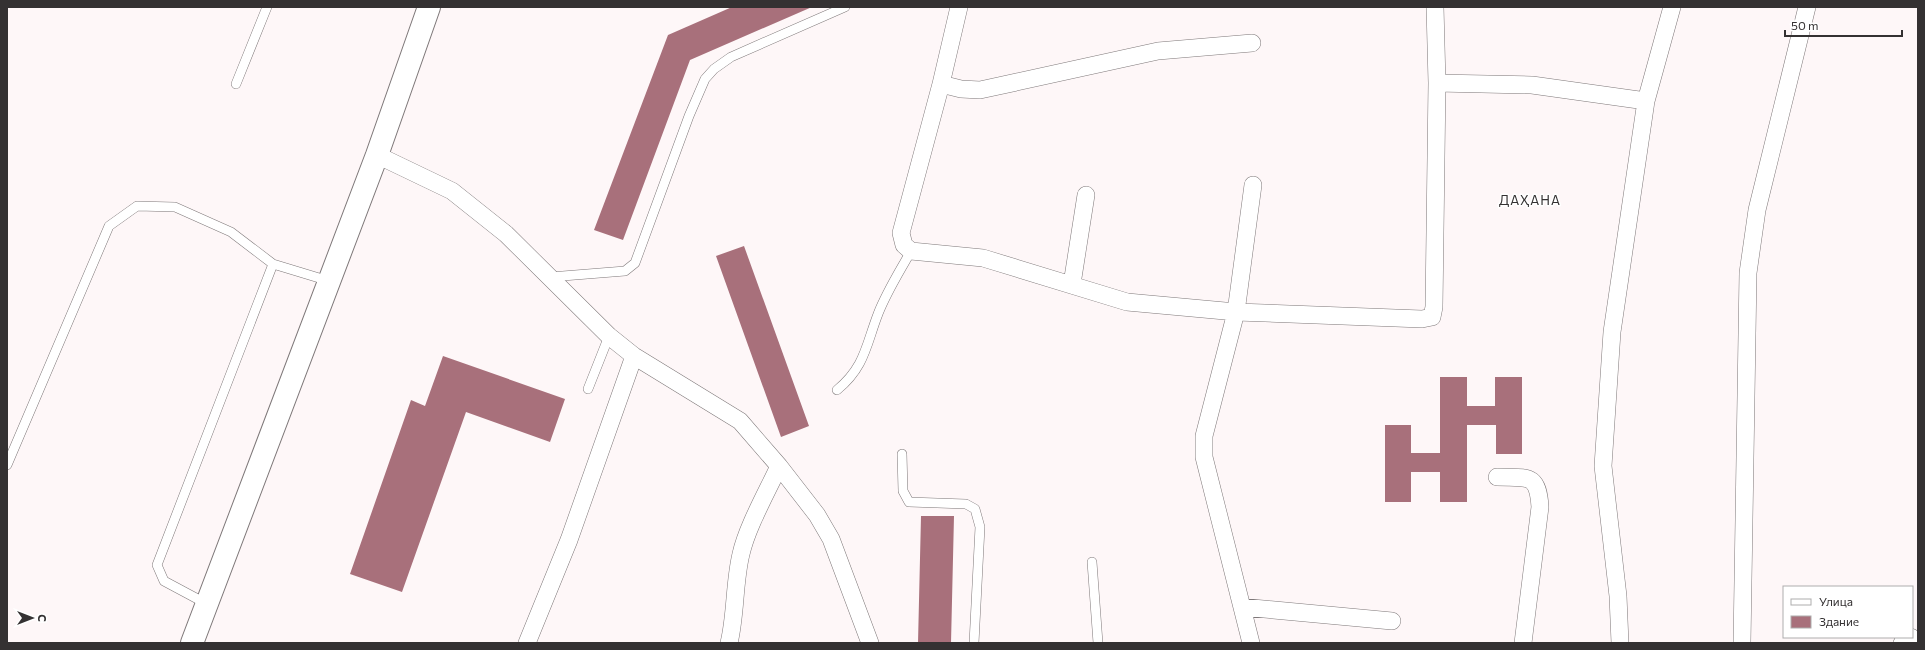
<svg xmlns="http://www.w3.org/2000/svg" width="1925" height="650" viewBox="0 0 1925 650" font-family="Commissioner,sans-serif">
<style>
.building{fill:#a8707b}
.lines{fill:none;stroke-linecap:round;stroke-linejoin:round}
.lane-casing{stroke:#7e7879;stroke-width:10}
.street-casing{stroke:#7e7879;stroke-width:18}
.secondary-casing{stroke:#7e7879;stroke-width:24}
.lane{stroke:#fff;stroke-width:9}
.street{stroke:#fff;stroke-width:17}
.secondary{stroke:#fff;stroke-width:22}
.labels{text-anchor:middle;stroke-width:3;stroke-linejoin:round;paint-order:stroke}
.quarter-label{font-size:13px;letter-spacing:1px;fill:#343132;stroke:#fff}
</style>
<rect width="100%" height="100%" fill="#fef7f8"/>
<path class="building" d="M732,7H812L690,60L623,240L594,230L668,35Z
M744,246L809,426L781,437L716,256Z
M443,356L565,399L550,442L466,412L402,592L350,574L411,400L425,406Z
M1440,377H1467V406H1495V377H1522V454H1496V425H1467V502H1440V472H1411V502H1385V425H1411V453H1440Z
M921,516H954L951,643H918Z"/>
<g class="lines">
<g class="lane-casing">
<path id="lane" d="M236,84L267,7
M550,277L625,271L635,263L689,116L705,79L714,69L731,57L845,7
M588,389L609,336
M837,390C865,367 866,345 878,314C887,291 900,271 911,251
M902,454L903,491L909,502L966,504L975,509L980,527L974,643
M7,465L109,226L137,206L175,207L231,232L273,264L329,281
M1092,562L1098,643
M207,604L164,581L157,565L273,264"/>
</g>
<g class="street-casing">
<path id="street" d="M959,7L941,84L901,233L904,245L911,251L983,258L1127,302L1236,312L1422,319L1432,317L1434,307L1437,83L1435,7
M1437,83L1532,85L1646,101L1612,332L1603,466L1618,596L1620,643
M941,84L961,89L980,90L1158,51L1252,43
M1646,101L1672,7
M377,155L452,191L506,234L609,336L634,356L740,421L779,466L817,515L831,539L870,643
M1072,284L1086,195
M1497,477C1527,478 1538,472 1540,507L1523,643
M1242,607L1392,621
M527,643L569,540L634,356
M729,643C736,614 734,583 741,554C747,527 767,492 779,466
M1251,643L1204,457V436L1236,312L1253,185
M1742,643L1748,273L1757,210L1807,7
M1902,643L1911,637"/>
</g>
<g class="secondary-casing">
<path id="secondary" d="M192,643L377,155L429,7"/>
</g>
<use href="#lane" class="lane"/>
<use href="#street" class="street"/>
<use href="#secondary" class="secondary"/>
</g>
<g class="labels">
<g class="quarter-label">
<text x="1530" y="205">ДАҲАНА</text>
</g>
</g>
<rect width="1925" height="650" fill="none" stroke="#343132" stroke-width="16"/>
<rect x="1783" y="586" width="130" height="52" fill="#ffffff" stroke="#aeadad"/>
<rect x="1791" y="599" width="20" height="6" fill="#ffffff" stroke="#aeadad"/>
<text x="1819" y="606" font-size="12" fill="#343132">Улица</text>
<rect x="1791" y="616" width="20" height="12" fill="#a8707b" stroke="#aeadad"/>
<text x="1819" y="626" font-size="12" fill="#343132">Здание</text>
<g transform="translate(32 618) rotate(90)" stroke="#ffffff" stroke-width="3" paint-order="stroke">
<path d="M0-3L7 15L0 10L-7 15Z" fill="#343132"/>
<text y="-6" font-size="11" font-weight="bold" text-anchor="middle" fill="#343132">С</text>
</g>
<path d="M1785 30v6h117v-6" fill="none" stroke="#343132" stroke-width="2"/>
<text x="1791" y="30" font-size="12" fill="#343132" stroke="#ffffff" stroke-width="3" paint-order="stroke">50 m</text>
</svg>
